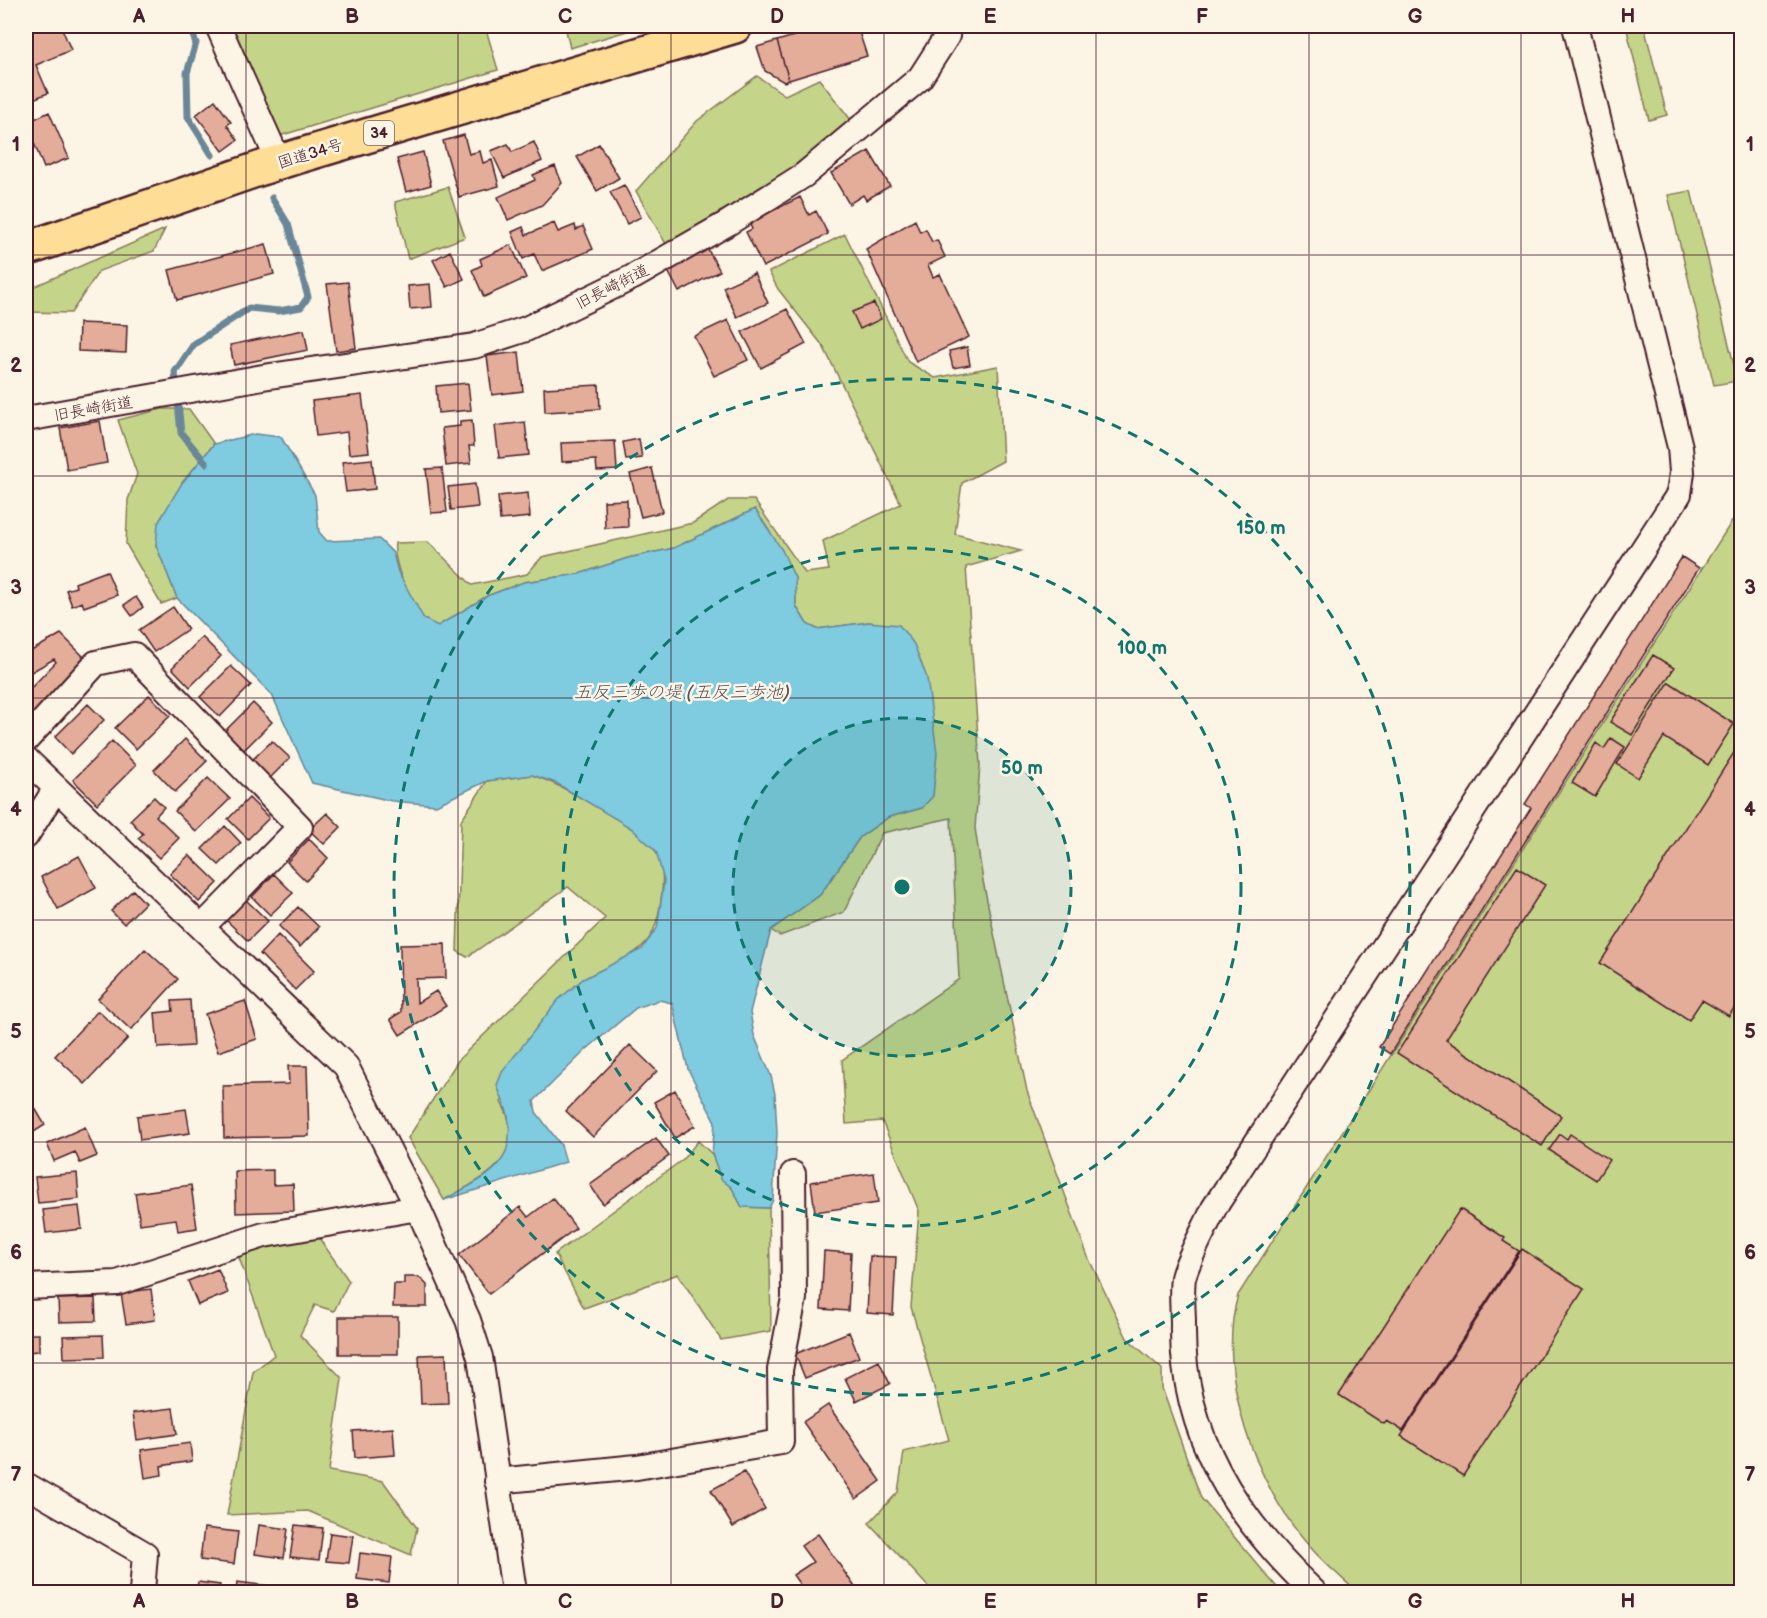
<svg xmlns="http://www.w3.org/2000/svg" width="1767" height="1618" viewBox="0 0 1767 1618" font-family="'Balsamiq Sans','Klee One',sans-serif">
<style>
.green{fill:#c4d58a;stroke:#877a5a;stroke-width:1.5}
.water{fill:#7fcbdf;stroke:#6a8697;stroke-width:1.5}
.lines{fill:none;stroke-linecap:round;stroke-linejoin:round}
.stream{stroke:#6a8697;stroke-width:7}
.building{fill:#e3ad9a;stroke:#4a1f2b;stroke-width:1.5}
.minor-casing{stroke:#4a1f2b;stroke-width:28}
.highway-casing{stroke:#4a1f2b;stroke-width:38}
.minor{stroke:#fcf5e5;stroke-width:24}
.highway{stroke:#fedd96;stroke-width:33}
.grid{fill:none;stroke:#4a1f2b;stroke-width:1.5;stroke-opacity:0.55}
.ring{fill:none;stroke:#0f766e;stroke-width:3;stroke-dasharray:10 8}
.labels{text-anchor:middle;stroke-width:5;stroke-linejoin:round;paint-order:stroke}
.shield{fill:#fcf5e5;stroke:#7f5f63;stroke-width:1.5}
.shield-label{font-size:15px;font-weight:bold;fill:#4a1f2b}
.street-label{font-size:16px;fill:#4a1f2b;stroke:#fcf5e5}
.water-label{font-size:18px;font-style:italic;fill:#5a5361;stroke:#fcf5e5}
.centre{fill:#0f766e;stroke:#fcf5e5;stroke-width:3}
.ring-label{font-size:18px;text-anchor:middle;font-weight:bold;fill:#0f766e;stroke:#fcf5e5;stroke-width:5;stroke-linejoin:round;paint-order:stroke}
.neatline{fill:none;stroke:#4a1f2b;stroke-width:2}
.grid-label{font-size:20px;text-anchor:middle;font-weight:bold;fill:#4a1f2b}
</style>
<rect width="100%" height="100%" fill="#fcf5e5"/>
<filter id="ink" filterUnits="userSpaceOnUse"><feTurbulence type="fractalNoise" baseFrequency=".0167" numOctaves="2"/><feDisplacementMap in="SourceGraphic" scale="12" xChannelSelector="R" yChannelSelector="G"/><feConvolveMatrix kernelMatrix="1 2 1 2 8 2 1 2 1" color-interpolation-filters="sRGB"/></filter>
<g filter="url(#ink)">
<path class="green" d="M227,26H485L498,70L279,136Z
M565,26H644L570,48Z
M1626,26H1644L1667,115L1649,120Z
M757,76L785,95L819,79L851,120L787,172L666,244L636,191L697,121Z
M448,187L465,237L408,259L395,202Z
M1691,191L1738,381L1714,385L1668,195Z
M165,229L154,251L99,271L71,313L26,312V290Z
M845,234L908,362L935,378L998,366L1003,461L962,483L955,534L1021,551L966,567L980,765L975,828L983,881L1027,1091L1088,1257L1127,1338L1162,1369V1388L1201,1498L1281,1592H933L869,1523L898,1492L904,1452L949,1440L911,1307L919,1211L882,1121L846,1124L842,1060L959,979L951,818L882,833L844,912L780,936L771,930L820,895L860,837L889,817L922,808L869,622L817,629L807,624L796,606L795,578L755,509L674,548L628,558L579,574L524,582L487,596L438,626C434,624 428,622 425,619C411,607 392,561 395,543L428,542L472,585L527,574L542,557L693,523L728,500H754L805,573L829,570L823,541L901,504L823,346L778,289L769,272Z
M162,409H189L214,444L182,483L156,545L177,598L161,604L126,544L128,500L137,474L118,420Z
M1741,507V1592H1357C1342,1578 1325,1564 1311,1548C1256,1488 1215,1375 1238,1295Z
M532,775C559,784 642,827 656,852C665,868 663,888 660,906C655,937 647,946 620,962L501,1102C533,1157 483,1178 444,1200L408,1138L459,1059L605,918L568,887L467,957L457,951L461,820L487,781Z
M698,1141L712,1154L721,1178L732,1188L742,1207L769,1208L771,1331L721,1340L678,1274L584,1308L555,1254L682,1160Z
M317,1235L349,1281L334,1311L315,1305L300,1335L342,1378L329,1471L383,1481L417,1528L411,1555L308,1511L227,1515L253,1372L274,1355L238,1255Z"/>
<path class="water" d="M255,434L281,437L315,495L319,532L327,541L379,539L393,553L398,572L424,619L438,626L487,596L524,582L579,574L628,558L674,548L755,509L782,550L795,578L796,606L807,624L817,629L869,622L899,625L914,644L927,678L937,753L933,796L922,808L889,817L860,837L820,895L771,930L750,1012L754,1035L771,1076L775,1094L777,1133L773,1200L769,1208L742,1207L732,1188L721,1179L712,1154L715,1122L688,1069L672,1003L659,1000L636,1008L587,1049L534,1101L536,1112L561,1145L566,1162L444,1200C482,1178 517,1169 508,1116C506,1106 500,1096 497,1085L502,1072L558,1000L583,979L642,949L657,928L664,881L656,851L631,828L556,783L532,775L487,781L436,805L392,801L312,783L272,695L177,598L156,545L158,523L182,483L214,444Z"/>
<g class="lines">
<path class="stream" d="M189,26L196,43L187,73L188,117L212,155
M206,463L181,433L175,372L194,344L249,308L279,311L301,307L308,297L288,224L272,198"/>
</g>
<path class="building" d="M26,26H61L71,50L36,65L48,93L26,102Z
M828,26H857L867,56L789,80L777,41Z
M777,41L789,80L784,82L765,71L757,47Z
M215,100L231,122L227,125L238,140L223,151L196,115Z
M49,112L69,158L44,168L26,123Z
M464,135L469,154L480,151L483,163L492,160L499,186L459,197L443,141Z
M534,142L542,161L504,178L491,151L508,144L512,152Z
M599,144L619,178L597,191L577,157Z
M869,151L890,186L866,200L863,195L849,204L831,173Z
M423,152L431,185L406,192L397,159Z
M555,166L562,183L542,205L508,220L498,197L535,180L533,175Z
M624,185L641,217L627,224L610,192Z
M800,197L809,215L816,211L828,234L763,267L746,232L752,229L749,223Z
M915,220L920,232L926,229L932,242L937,240L945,257L928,265L933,277L940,274L969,337L916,362L866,249Z
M554,223L558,232L575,225L576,230L583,226L593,249L542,271L534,254L523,259L512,232L523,227L526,235Z
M266,244L274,274L177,300L169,270Z
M511,245L526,278L484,297L472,270L482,265L480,259Z
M707,248L720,271L679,292L667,269Z
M450,251L464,279L447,287L433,260Z
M754,273L768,303L737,317L723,287Z
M348,282L356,348L336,351L327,284Z
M430,284L432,307L410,309L408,286Z
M874,303L881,319L860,329L852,312Z
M787,309L806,344L761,368L742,332Z
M728,320L748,360L714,376L694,336Z
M79,323L127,325L126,353L78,351Z
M304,330L308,350L234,365L230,345Z
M967,347L970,365L953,368L949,351Z
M519,352L523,391L492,395L487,356Z
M468,383L471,410L438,413L436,386Z
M599,385L600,409L545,412L544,388Z
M362,395L369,452L349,454L347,432L316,436L312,401Z
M472,420L474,446H469L471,463L446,466L442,428L460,426V421Z
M100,421L107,463L67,470L60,428Z
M525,422L529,455L499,458L495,426Z
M639,439L642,458L626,460L623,442Z
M615,441L617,470L597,471L596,460L562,462L561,443Z
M372,459L375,489L346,492L342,462Z
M442,468L447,512L431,513L426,469Z
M652,468L662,512L641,517L630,474Z
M475,484L478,507L451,510L448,487Z
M528,493L530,517L500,520L498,496Z
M627,500L628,527L605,528L604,501Z
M1682,557L1699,568L1390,1054L1379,1047L1531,808L1525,804Z
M107,571L117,595L84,607L82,602L72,606L66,590L76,587L75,583Z
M136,597L143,607L132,616L124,605Z
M173,607L188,629L154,652L139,630Z
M61,634L88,661L26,723V693L56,662L54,659L26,675V654Z
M202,637L221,656L190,687L172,668Z
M1653,655L1674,668L1632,735L1610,722Z
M231,666L251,685L220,717L200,697Z
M1669,682L1734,724L1708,765L1664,737L1638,778L1617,764Z
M149,695L170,716L136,749L115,728Z
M253,703L272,722L243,751L224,732Z
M88,704L104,720L71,754L55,737Z
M1611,738L1625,747L1595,797L1572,783L1596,743L1604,749Z
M185,739L207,761L175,792L154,770Z
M1742,740V996L1729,1016L1702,1000L1689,1020L1600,963Z
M112,741L136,765L97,804L73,780Z
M272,741L290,758L268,780L250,762Z
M208,778L230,799L196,832L175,811Z
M154,797L164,807L156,816L179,838L159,858L138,838L143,834L130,820Z
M249,798L269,818L248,839L228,819Z
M327,813L341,827L324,844L309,830Z
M225,826L241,843L219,865L202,849Z
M309,839L328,858L306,881L287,862Z
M189,855L218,883L199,902L170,874Z
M79,856L96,888L58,909L41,877Z
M1517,867L1545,885L1446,1040L1561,1116L1542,1146L1397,1053Z
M274,874L293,893L270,915L252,897Z
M133,890L145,903L124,924L111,911Z
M246,900L268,921L248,941L226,920Z
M298,907L319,927L300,947L279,926Z
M278,935L314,971L295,990L260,954Z
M445,944L446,978L416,979L417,1003L436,991L446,1006L400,1035L390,1019L401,1012L400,945Z
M145,949L178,979L131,1030L98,999Z
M190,1000L193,1046L158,1048L155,1013L173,1011L172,1001Z
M245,1001L257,1039L218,1052L205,1014Z
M98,1011L128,1038L85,1084L55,1056Z
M630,1045L657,1071L593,1137L566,1111Z
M288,1066H307L309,1136L224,1138L223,1086L289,1084Z
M675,1090L695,1126L675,1138L654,1102Z
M26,1093L45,1125L26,1137Z
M186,1109L190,1133L140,1140L137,1116Z
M85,1127L97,1156L80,1163L75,1152L54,1161L47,1144Z
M1560,1134L1567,1139L1570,1134L1609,1160L1596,1180L1549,1150Z
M656,1138L669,1156L603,1204L590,1185Z
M273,1170V1185L293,1184L294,1211L236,1213L235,1171Z
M77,1173L79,1199L38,1203L35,1177Z
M874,1173L878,1203L815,1212L811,1182Z
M191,1185L197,1228L178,1231L176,1219L140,1224L135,1193Z
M553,1198L576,1228L489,1294L459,1255L520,1207L528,1217Z
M79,1206L82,1229L46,1233L43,1210Z
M1460,1209L1505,1238L1503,1241L1519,1251L1403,1431L1387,1421L1384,1424L1339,1395Z
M1522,1249L1584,1289L1463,1476L1401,1436Z
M824,1251L851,1253L848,1311L821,1309Z
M870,1256L896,1257L893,1315L867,1313Z
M218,1269L228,1293L198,1305L188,1281Z
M404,1277H419L427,1285V1307H393L394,1284H404Z
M151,1289L155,1320L126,1324L121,1293Z
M95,1298L96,1321L59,1322L58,1299Z
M339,1317H398V1354H339Z
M849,1332L859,1357L805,1378L795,1354Z
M26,1334H39V1351L26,1352Z
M103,1335L104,1357L64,1358L63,1336Z
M446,1354L448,1403L421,1404L419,1355Z
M879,1361L890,1384L856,1401L845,1378Z
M828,1405L881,1481L856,1499L803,1422Z
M173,1408L177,1434L137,1440L133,1413Z
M393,1428L395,1455L355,1458L353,1431Z
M190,1443L192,1461L161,1466L162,1475L145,1478L141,1450Z
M744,1472L765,1509L733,1527L711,1490Z
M259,1525L288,1529L284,1558L255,1554Z
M295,1525L323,1528L319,1560L290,1557Z
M204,1528L238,1532L234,1564L200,1560Z
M330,1533L353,1536L349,1563L326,1561Z
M818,1534L857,1590L853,1592H805L793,1575L813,1562L801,1546Z
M360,1553L392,1557L389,1583L357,1579Z
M198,1582L220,1585L219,1592H196Z
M237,1582L277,1587V1592H236Z"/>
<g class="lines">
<g class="minor-casing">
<path id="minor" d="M218,26L279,162
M26,419L263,377L474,346L526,329L633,277L728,223L804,175L920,78L947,36L948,26
M26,740L96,663L134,655L300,827L202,927
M26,759L346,1066L418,1208L468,1320L480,1357L514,1592
M26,836L56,788
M26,1287L117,1283L264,1235L418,1208
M497,1481L637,1467L781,1442L780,1370L794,1298L793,1174
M26,1485L145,1554L142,1592
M1314,1592C1236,1518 1181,1435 1183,1324C1183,1310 1181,1293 1183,1278C1187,1260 1206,1227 1214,1208L1679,494L1682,472L1680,447L1575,26"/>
</g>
<g class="highway-casing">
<path id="highway" d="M26,249L279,162L735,26"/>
</g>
<use href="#minor" class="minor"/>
<use href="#highway" class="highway"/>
</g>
</g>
<path class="grid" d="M246,26V1592M458,26V1592M671,26V1592M884,26V1592M1096,26V1592M1309,26V1592M1521,26V1592M26,255H1742M26,476H1742M26,698H1742M26,920H1742M26,1142H1742M26,1363H1742"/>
<circle cx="902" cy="887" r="169" fill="#0f766e" fill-opacity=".12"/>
<g class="ring">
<circle cx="902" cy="887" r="169"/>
<circle cx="902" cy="887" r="339"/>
<circle cx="902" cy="887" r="508"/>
</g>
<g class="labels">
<rect class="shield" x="364" y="121" width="30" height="24" rx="4.5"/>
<g class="shield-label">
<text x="379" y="138">34</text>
</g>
<g class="street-label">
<text transform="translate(310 153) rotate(-17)" y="6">国道34号</text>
<text transform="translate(612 286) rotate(-27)" y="6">旧長崎街道</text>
<text transform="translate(93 408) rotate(-10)" y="6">旧長崎街道</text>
</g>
<g class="water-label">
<text x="682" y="698">五反三歩の堤 (五反三歩池)</text>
</g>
</g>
<circle cx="902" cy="887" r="9" class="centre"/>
<g class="ring-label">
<text x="1261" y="534">150 m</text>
<text x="1142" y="654">100 m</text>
<text x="1022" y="774">50 m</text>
</g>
<rect width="1767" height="1618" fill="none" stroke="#fcf5e5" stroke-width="66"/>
<rect x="33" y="33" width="1701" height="1552" class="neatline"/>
<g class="grid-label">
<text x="139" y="23">A</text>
<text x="352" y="23">B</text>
<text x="565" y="23">C</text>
<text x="777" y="23">D</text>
<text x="990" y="23">E</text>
<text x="1202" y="23">F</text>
<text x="1415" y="23">G</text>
<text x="1628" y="23">H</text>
<text x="16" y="151">1</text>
<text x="1750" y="151">1</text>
<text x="16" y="372">2</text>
<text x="1750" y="372">2</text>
<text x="16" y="594">3</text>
<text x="1750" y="594">3</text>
<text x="16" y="816">4</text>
<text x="1750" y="816">4</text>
<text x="16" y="1038">5</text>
<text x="1750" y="1038">5</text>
<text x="16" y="1259">6</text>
<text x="1750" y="1259">6</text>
<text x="16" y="1481">7</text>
<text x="1750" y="1481">7</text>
<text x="139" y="1608">A</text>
<text x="352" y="1608">B</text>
<text x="565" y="1608">C</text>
<text x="777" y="1608">D</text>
<text x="990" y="1608">E</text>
<text x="1202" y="1608">F</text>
<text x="1415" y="1608">G</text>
<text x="1628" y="1608">H</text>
</g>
</svg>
